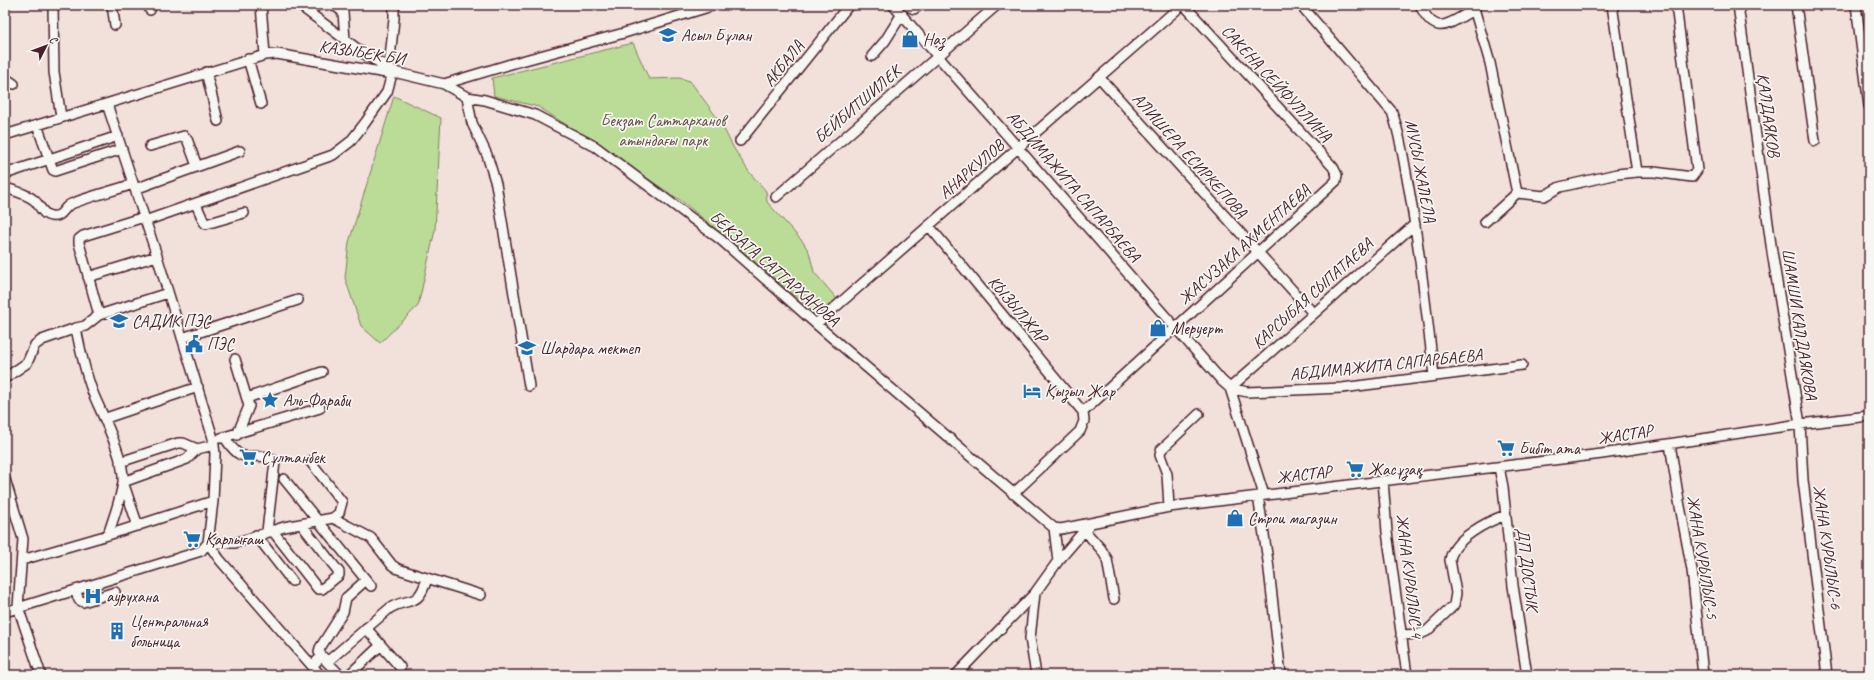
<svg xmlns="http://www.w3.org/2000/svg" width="1874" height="680" viewBox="0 0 1874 680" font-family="Caveat,sans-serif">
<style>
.green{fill:#badc96;stroke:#827e60}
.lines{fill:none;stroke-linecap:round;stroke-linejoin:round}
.minor-casing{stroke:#4a1f2b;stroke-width:12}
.minor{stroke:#f6f6f2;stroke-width:9}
.labels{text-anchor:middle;stroke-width:3.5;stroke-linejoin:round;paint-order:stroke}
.poi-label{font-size:17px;fill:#4a1f2b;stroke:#f6f6f2;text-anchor:start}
.street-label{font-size:17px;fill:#4a1f2b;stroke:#f6f6f2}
.park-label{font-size:17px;fill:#664e46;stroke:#f6f6f2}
</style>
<rect width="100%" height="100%" fill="#f2e0db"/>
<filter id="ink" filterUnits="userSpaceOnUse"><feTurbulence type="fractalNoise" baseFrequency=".025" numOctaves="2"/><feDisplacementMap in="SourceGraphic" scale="8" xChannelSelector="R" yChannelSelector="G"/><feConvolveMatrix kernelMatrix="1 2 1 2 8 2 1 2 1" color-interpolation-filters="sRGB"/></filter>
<g filter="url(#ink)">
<path class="green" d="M633,43L649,79L679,78L690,81L721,123L733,147L749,172L766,191L767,202L803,242L809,252L814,272L837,299L819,317L739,248L683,202L539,107L494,96L492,78Z
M394,96L441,118L435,230L418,306L380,343L361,326L345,278L349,242Z"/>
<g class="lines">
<g class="minor-casing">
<path id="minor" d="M53,5L54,72L61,117
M112,5L115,25
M149,5L150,10
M261,5L265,55
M299,5L363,53L396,72
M334,5L343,12L345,40
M893,5L1222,381L1230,388L1247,392L1342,388L1522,365
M906,5L914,9L920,5
M1301,5L1392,112C1401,137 1404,163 1409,189C1420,251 1427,314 1434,376
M1420,5C1436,39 1449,23 1475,9
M1473,5L1490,63L1517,193
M1612,5L1637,172
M1738,5L1772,252L1800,424L1803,480L1827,675
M1796,5L1815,141
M1856,5L1869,106
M307,11L319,5
M872,56L885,41L902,14
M248,59L261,104
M389,68L394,19V5
M206,72L218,121
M1099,77L1313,313
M5,78L14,84
M444,84L467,97L485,100L535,115L596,147L721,240L816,324L1054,528L1061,529L1169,507L1602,454L1800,424L1869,416
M467,97L472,123L487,155L496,184L529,386
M107,104L157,256L213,438L215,454L213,501L208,543L220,560L320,675
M37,125L53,170L55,171L122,149
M5,135L265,55L277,54L392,74L398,73L444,84L514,63L624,33L715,5
M740,141L849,5
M150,146L184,136L187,139L197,166
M5,174L118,136
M5,188C15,191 25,193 34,200C40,205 42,215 51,216C63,218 63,207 71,204C91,196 113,191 133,184
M135,189L240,151
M1517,193L1544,196L1560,187L1617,174L1637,172H1654L1692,177L1697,170L1676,5
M776,197L997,5
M196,204L204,222L206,224L244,213
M145,221L333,155L350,142L365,123L387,92L392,74
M1485,222L1517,193
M929,226L1083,412
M88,277L157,256
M99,315L79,243V239L83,236L144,217
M816,324L1182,5
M182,338L298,300
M235,359L249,406L237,435
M5,378L27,363L35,345L42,340L76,328
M1230,388L1415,224
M1230,388L1264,495
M247,398L322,372
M1083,412L1336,181L1337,175L1333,167L1184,5
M106,418L198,387
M221,438L320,408
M225,438C229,444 234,452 241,455C251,459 268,452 275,462L267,531
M1670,444L1679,501L1692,570L1703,675
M120,462L178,443H183L197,449
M1499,467L1503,487L1513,586L1527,675
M5,479L23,539L18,607L41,675
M284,479L371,586
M1383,480L1387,532L1407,675
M1013,494L1080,431L1084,421L1083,412
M1258,496L1268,561L1281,675
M1169,507L1167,474L1160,455L1161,450L1199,414
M333,518L371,538L392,565L398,569L481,595
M138,526L123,482L187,459L197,449L214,445
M1054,528L1058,561
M272,530L318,589H322L339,575V572L301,524
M1084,530L1101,549L1107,559L1114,599
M108,535C113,519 121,499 123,482C125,458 102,415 93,393C85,372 80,349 76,328L85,326L99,315L168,293
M256,535L292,581
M208,543H235L284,527L333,518L339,513L342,502L310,461
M22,560L108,535L213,501
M75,590L79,600L83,602L115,592
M1035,593L1030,638L1036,675
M5,612L201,551L208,543
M366,628L400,667
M1401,635L1420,634L1427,631L1454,605L1456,593L1450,560C1453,539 1488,521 1506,515
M322,656L319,652L320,648L343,612L346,598L366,580
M327,662L340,675
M312,666L322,656L327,662L390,608C411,596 417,609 427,579
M349,675L381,645
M956,675L1035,593L1058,561L1090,524"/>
</g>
<use href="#minor" class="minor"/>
</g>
</g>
<defs>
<g id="school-bare" transform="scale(1.38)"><path d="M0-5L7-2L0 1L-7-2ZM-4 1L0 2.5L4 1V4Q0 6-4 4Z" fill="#1f6fb2" stroke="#f6f6f2" stroke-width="2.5" paint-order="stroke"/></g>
<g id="shop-bare" transform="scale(1.38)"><path d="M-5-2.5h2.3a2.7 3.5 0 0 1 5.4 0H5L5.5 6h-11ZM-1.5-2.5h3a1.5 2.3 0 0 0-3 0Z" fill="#1f6fb2" stroke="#f6f6f2" stroke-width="2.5" paint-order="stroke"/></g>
<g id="civic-bare" transform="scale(1.38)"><path d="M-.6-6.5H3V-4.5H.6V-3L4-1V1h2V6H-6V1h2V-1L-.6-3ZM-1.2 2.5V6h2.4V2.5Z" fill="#1f6fb2" stroke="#f6f6f2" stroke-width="2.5" paint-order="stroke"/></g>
<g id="hotel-bare" transform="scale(1.38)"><path d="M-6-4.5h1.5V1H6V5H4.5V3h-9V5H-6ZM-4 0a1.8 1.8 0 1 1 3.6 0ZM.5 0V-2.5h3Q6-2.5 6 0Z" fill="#1f6fb2" stroke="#f6f6f2" stroke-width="2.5" paint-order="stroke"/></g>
<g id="sight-bare" transform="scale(1.38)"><path d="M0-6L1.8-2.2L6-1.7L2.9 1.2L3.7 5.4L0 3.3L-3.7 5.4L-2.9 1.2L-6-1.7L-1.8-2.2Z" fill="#1f6fb2" stroke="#f6f6f2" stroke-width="2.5" paint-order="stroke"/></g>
<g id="supermarket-bare" transform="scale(1.38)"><path d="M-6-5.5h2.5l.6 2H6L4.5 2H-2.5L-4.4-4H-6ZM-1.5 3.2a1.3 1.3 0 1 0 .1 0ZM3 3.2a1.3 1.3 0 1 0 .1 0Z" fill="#1f6fb2" stroke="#f6f6f2" stroke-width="2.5" paint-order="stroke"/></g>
<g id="hospital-bare" transform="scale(1.38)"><path d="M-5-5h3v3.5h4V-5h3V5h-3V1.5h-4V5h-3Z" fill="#1f6fb2" stroke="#f6f6f2" stroke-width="2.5" paint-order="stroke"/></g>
<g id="building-bare" transform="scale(1.38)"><path d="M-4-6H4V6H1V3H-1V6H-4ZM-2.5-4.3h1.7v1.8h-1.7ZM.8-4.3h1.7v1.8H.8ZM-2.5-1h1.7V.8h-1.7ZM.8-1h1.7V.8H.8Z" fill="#1f6fb2" stroke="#f6f6f2" stroke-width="2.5" paint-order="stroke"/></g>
</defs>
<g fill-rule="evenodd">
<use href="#school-bare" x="668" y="35"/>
<use href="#shop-bare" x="910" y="39"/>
<use href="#school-bare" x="119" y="321"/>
<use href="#shop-bare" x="1158" y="328"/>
<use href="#civic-bare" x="194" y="344"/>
<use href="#school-bare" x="527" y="348"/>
<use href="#hotel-bare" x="1032" y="391"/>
<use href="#sight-bare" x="270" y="400"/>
<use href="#supermarket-bare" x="1506" y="448"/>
<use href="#supermarket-bare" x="248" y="457"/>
<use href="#supermarket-bare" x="1355" y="469"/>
<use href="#shop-bare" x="1235" y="518"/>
<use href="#supermarket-bare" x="192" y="539"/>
<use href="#hospital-bare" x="93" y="596"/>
<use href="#building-bare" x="117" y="631"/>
</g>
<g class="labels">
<g class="poi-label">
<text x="681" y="41">Асыл Бұлан</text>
<text x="923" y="45">Наз</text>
<text x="132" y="327">САДИК ПЭС</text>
<text x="1171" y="334">Меруерт</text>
<text x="207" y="350">ПЭС</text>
<text x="540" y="354">Шардара мектеп</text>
<text x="1045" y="397">Қызыл Жар</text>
<text x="283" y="406">Аль-Фараби</text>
<text x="1519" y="454">Бибіт ата</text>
<text x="261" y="463">Сұлтанбек</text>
<text x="1368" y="475">Жасұзақ</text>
<text x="1248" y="524">Строи магазин</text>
<text x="205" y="545">Қарлығаш</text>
<text x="106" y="602">аурухана</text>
<text x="130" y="627">Центральная<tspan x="130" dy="20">больница</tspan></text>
</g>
<g class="street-label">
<text transform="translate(362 52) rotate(9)" y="6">КАЗЫБЕК БИ</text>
<text transform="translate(783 63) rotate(-51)" y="6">АКБАЛА</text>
<text transform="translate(1277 83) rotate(47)" y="6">САКЕНА СЕЙФУЛЛИНА</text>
<text transform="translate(857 104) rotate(-41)" y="6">БЕЙБИТШИЛЕК</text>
<text transform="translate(1769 115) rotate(82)" y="6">ҚАЛДАЯҚОВ</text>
<text transform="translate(1190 155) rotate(48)" y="6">АЛИШЕРА ЕСИРКЕПОВА</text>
<text transform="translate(971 169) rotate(-41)" y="6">АНАРКУЛОВ</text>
<text transform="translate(1421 171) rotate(79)" y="6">МУСЫ ЖАЛЕЛА</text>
<text transform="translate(1074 186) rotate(49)" y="6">АБДИМАЖИТА САПАРБАЕВА</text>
<text transform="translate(1244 244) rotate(-42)" y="6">ЖАСУЗАКА АХМЕНТАЕВА</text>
<text transform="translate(775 268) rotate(41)" y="6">БЕКЗАТА САТТАРХАНОВА</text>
<text transform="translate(1312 293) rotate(-42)" y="6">КАРСЫБАЯ СЫПАТАЕВА</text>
<text transform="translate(1018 309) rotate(50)" y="6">КЫЗЫЛЖАР</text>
<text transform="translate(1800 324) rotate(81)" y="6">ШАМШИ КАЛДАЯКОВА</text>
<text transform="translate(1386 364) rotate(-6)" y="6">АБДИМАЖИТА САПАРБАЕВА</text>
<text transform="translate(1625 434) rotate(-9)" y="6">ЖАСТАР</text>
<text transform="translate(1304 474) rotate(-7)" y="6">ЖАСТАР</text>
<text transform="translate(1828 547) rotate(82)" y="6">ЖАНА КУРЫЛЫС-6</text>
<text transform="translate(1703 557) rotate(81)" y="6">ЖАНА КУРЫЛЫС-5</text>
<text transform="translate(1528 569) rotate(83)" y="6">ДП ДОСТЫК</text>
<text transform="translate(1410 576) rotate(83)" y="6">ЖАНА КУРЫЛЫС-4</text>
</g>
<g class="park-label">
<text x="663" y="126">Бекзат Саттарханов<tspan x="663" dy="20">атындағы парк</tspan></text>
</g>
</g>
<rect width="1874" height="680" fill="none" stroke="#f6f6f2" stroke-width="20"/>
<rect x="10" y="10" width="1854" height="660" fill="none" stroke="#4a1f2b" stroke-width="1.5" filter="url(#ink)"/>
<g transform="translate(46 46) rotate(48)" stroke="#f6f6f2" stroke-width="3" paint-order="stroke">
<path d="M0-3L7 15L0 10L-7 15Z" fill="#4a1f2b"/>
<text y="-6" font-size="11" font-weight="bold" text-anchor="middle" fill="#4a1f2b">С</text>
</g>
</svg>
